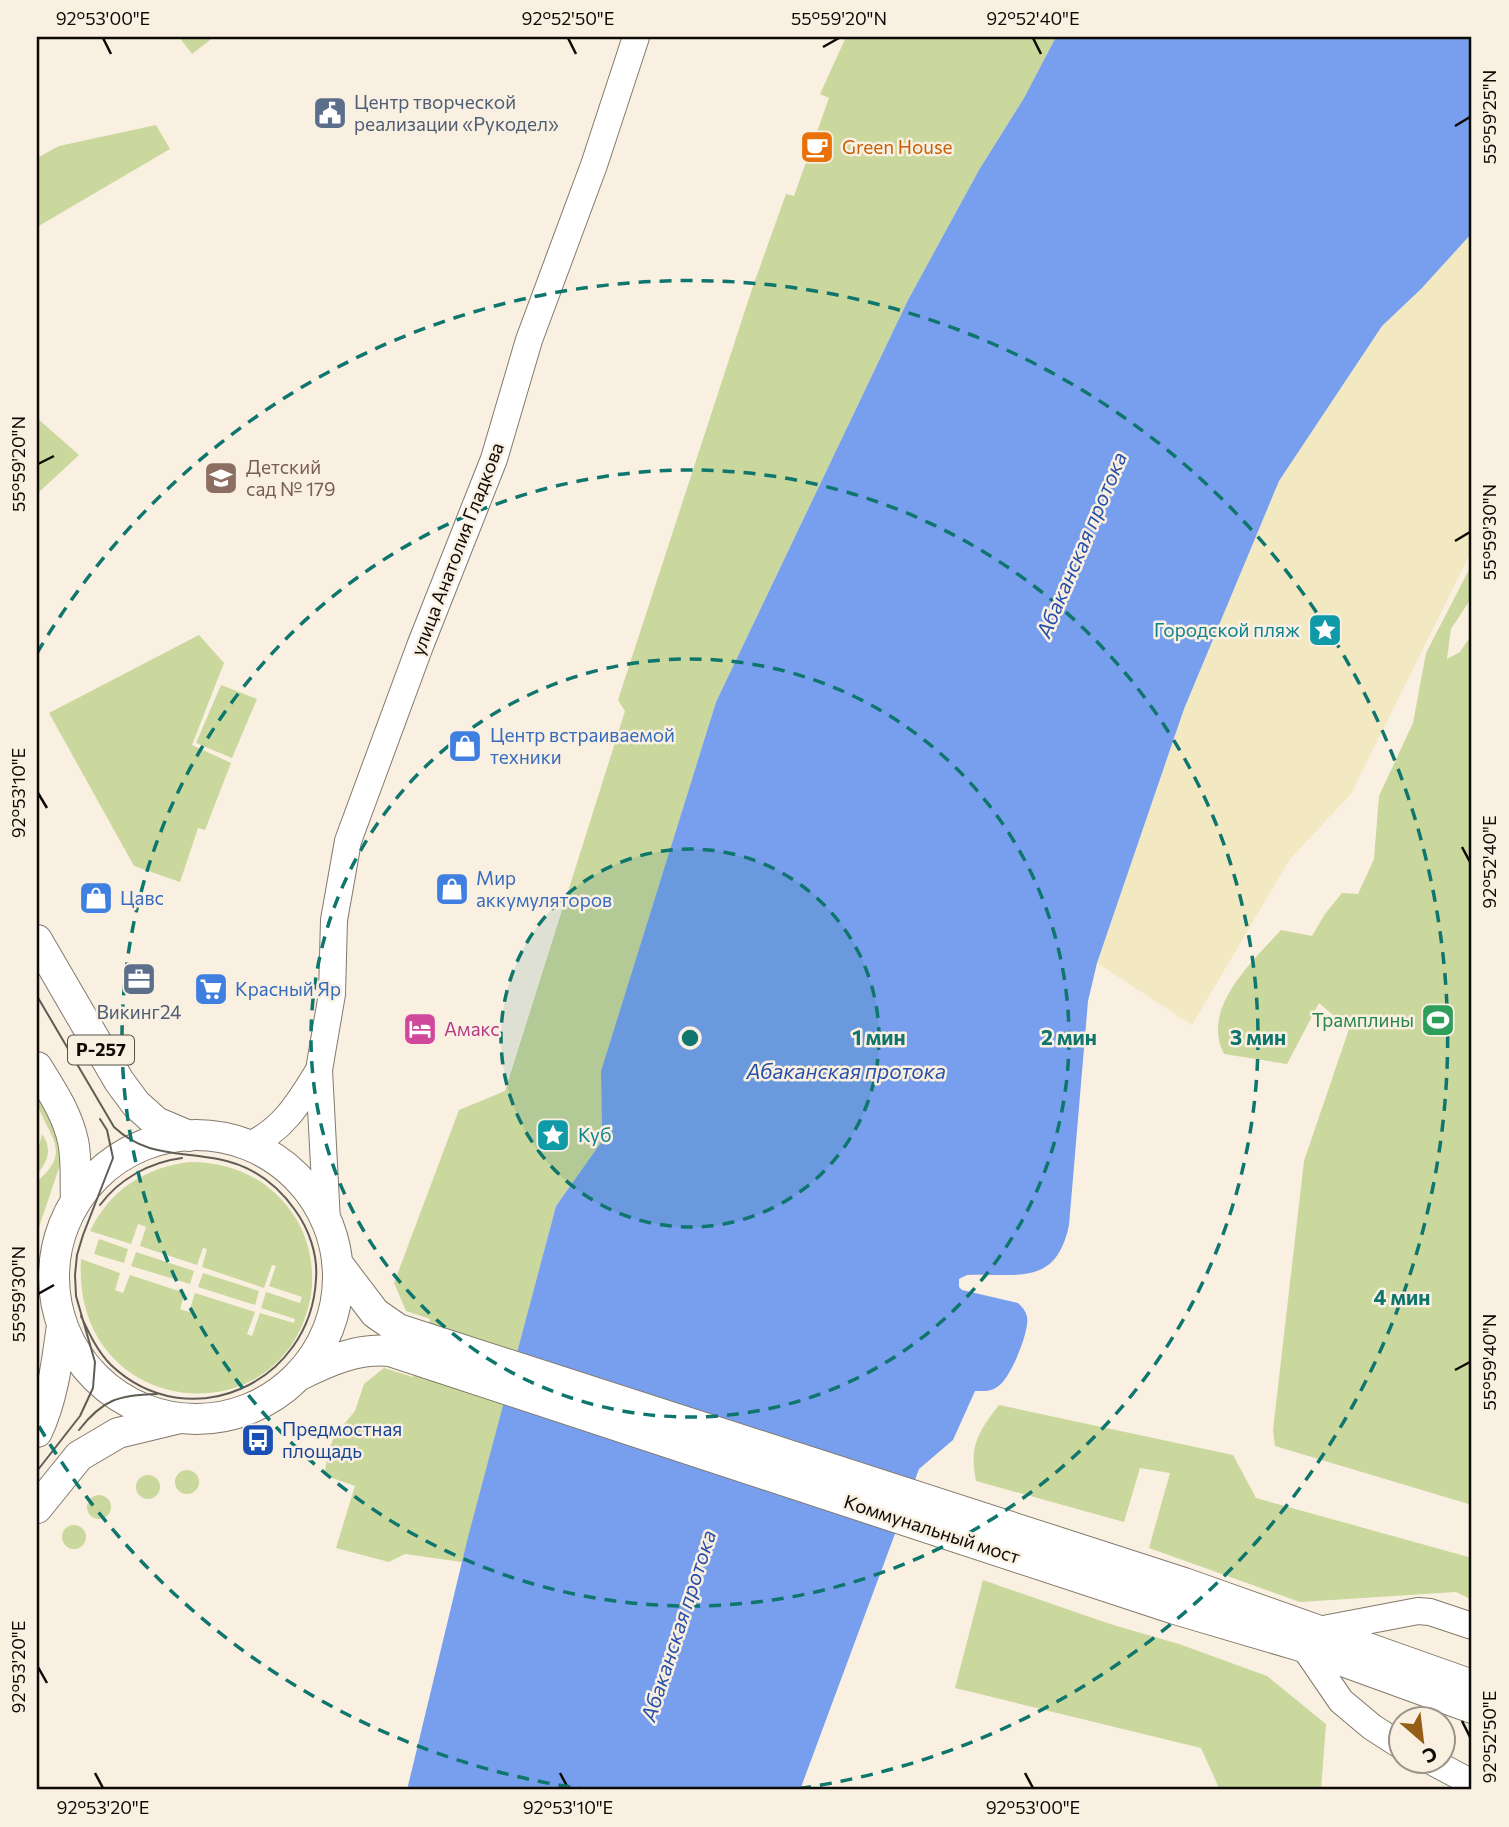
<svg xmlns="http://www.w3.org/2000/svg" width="1509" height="1827" viewBox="0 0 1509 1827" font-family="Commissioner,sans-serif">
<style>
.green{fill:#cad79d}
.sand{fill:#f2e8c2}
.water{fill:#779fed}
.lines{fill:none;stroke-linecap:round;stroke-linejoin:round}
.secondary-casing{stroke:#83796c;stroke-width:28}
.trunk-casing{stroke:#83796c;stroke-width:32}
.secondary{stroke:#fff;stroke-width:26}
.trunk{stroke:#fff;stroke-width:30}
.tram{stroke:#615c54;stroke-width:2}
.ticks{fill:none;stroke:#0e0b07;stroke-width:2.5}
.ring{fill:none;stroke:#0f766e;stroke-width:3.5;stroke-dasharray:12 9}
.labels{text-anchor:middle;stroke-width:5;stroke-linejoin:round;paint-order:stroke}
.shield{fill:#faf0e1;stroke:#555048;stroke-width:2}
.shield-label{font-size:18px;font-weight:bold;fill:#0e0b07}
.service-label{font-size:19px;fill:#4e5e75;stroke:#faf0e1;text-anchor:start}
.food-label{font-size:19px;fill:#c56008;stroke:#faf0e1;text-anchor:start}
.education-label{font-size:19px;fill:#785e54;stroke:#faf0e1;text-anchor:start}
.street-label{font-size:19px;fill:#0e0b07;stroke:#faf0e1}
.culture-label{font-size:19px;fill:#0d838f;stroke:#faf0e1;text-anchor:end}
.shop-label{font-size:19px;fill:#366cbe;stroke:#faf0e1;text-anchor:start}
.leisure-label{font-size:19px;fill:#27864d;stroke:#faf0e1;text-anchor:end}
.hotel-label{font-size:19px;fill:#b23c85;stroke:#faf0e1;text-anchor:start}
.transit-label{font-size:19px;fill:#164399;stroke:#faf0e1;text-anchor:start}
.water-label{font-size:21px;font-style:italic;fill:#2750ab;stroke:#faf0e1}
.centre{fill:#0f766e;stroke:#faf0e1;stroke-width:3.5}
.ring-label{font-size:21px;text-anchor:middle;font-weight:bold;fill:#0f766e;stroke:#faf0e1;stroke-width:5;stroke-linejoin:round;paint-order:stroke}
.neatline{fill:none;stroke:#0e0b07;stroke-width:2.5}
.ticks-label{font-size:18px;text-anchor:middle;fill:#0e0b07}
</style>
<rect width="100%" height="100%" fill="#faf0e1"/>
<path class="green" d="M179,37H214L192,54Z
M846,37H1056L1024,98L979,170L908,300L716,702L601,1071L602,1141L556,1206L462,1562L405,1554L389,1562L336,1548L355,1486L324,1475L329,1449L335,1435L355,1411L364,1384L384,1368L413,1377L430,1319L406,1311L394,1283L459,1110L505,1091L625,711L618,700L752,289L786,194L794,196L829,98L820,94Z
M156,125L170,149L37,227V158L59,146Z
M37,418L79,455L37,494Z
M1472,564V597L1451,629L1447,659L1460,652L1472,634V1505L1275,1446L1273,1430L1304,1161L1349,1029L1319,1003L1287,1064L1224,1054C1200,1008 1253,961 1281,930L1312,936L1325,914L1342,893L1358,894L1374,859L1379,796L1413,723L1426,653Z
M199,635L224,663L192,745L231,763L205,830L198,828L180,882L134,866L49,713Z
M221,685L257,699L232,758L196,743Z
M37,1087L64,1142L60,1165L37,1233V1181C74,1151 47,1135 37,1103C36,1098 37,1092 37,1087Z
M42,1134C52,1148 49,1161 37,1174V1154Z
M189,1162C232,1162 268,1178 293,1214C309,1237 315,1268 311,1295C285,1442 71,1420 81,1259L120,1273L115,1290L123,1293L130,1275L185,1293L180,1309L189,1312L195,1293L255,1312L247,1334L252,1336L260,1313L294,1323L295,1319L261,1308L266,1292L300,1303L302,1297L269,1286L276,1266L272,1265L264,1288L202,1267L207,1249L203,1248L197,1265L140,1246L146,1227L138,1224L131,1244L90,1231C110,1190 144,1168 189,1162Z
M99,1239L128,1249L124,1263L94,1254Z
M136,1252L194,1271L190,1284L131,1266Z
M203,1273L259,1291L255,1305L198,1287Z
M999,1405L1233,1455L1256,1498L1472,1558V1600L1456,1592L1300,1602L1149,1548L1170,1473L1140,1468L1124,1522L976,1481C969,1446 978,1432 999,1405Z
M175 1482a12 12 0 1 1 24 0a12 12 0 1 1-24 0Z
M136 1487a12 12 0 1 1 24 0a12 12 0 1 1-24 0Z
M87 1507a12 12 0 1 1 24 0a12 12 0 1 1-24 0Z
M62 1537a12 12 0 1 1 24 0a12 12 0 1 1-24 0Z
M983,1580L1110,1624L1179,1644L1267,1676L1326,1724L1321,1790H1220L1201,1748L955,1688Z"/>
<path class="sand" d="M1472,233V550L1351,794L1290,859L1192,1025L1097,963L1184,709L1279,481L1382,326L1421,289Z"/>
<path class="water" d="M1056,37H1472V233L1421,289L1382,326L1279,481L1184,709L1097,963L1088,1001L1069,1225C1056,1287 1018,1273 967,1275L959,1279V1287L962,1290L1018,1303C1022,1307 1026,1311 1027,1317C1030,1331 1010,1380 997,1387C990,1392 983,1391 975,1391L953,1440L919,1469L800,1790H407L468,1537L556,1206L602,1141L601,1071L716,702L908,300L979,170L1024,98Z"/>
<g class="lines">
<g class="secondary-casing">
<path id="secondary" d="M247,1146C283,1131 300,1101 319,1070
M327,1222L319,1070L332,994L334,920L348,841L420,646L494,459L529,340L594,165L636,37
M1313,1631L1418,1611L1430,1612L1472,1626
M1304,1647L1341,1701L1372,1727L1400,1745
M1429,1760L1472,1783"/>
</g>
<g class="trunk-casing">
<path id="trunk" d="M37,940L119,1081L136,1104L156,1122L189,1136
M37,1067C51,1090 67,1113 73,1141C77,1159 75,1182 76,1201
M54 1277a142 142 0 1 1 284 0a142 142 0 1 1-284 0Z
M337,1263L375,1313L398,1329L1184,1583L1472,1685
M298,1376C328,1361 357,1348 390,1351L1175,1609L1304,1647L1472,1708
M37,1432C53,1398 57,1362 62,1325
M37,1508L79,1456L118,1433L176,1419"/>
</g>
<use href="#secondary" class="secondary"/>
<use href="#trunk" class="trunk"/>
<path class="tram" d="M37,996L114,1127C146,1157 178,1151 218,1159C250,1165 276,1183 295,1210C309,1229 318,1255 316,1279C311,1383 189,1439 111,1365C97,1351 89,1333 81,1316
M100,1205C119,1179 150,1162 182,1158
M79,1430C103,1399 119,1395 157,1394
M37,1471L80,1416L93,1388L95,1362L76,1296L75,1275L77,1255L83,1235L113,1158L107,1130L100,1119"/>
</g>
<path class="ticks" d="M103,38L111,54M568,38L576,54M1033,38L1041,54M823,47L839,38M1455,126L1470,117M38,464L54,456M1455,541L1470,532M38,793L47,808M1462,847L1470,862M38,1294L54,1285M1455,1370L1470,1362M38,1667L47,1683M1462,1721L1470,1737M95,1773L103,1788M560,1773L568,1788M1025,1773L1033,1788"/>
<circle cx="690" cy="1038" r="189" fill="#0f766e" fill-opacity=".12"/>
<g class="ring">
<circle cx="690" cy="1038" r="189"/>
<circle cx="690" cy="1038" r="379"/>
<circle cx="690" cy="1038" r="568"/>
<path d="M591 1790A758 758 0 0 1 37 1423M37 653A758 758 0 1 1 789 1790"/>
</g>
<defs>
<g id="civic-square" transform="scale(1.75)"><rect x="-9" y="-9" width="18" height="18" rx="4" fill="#5c6f8a" stroke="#faf0e1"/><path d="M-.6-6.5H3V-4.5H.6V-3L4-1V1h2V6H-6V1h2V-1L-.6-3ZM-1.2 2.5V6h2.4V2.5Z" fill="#fff"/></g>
<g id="cafe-square" transform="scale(1.75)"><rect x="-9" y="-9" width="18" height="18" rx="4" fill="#e8710a" stroke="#faf0e1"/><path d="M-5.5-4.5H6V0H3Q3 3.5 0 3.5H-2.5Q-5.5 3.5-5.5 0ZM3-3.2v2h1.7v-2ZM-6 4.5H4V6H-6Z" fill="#fff"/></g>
<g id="school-square" transform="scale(1.75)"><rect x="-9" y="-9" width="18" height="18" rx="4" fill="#8d6e63" stroke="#faf0e1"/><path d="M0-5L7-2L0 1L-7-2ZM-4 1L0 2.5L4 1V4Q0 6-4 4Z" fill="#fff"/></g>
<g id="sight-square" transform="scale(1.75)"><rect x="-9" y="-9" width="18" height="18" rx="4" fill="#0f9aa8" stroke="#faf0e1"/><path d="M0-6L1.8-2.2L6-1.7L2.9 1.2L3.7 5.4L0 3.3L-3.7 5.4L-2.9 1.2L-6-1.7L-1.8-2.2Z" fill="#fff"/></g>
<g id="shop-square" transform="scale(1.75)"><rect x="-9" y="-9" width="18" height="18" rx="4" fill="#3f7fe0" stroke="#faf0e1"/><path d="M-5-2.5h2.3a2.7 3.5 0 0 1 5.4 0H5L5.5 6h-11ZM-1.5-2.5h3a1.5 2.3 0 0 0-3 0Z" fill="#fff"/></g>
<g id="office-square" transform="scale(1.75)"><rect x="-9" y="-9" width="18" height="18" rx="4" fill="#5c6f8a" stroke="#faf0e1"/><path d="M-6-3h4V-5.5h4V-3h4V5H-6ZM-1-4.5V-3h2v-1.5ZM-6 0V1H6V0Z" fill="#fff"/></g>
<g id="supermarket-square" transform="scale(1.75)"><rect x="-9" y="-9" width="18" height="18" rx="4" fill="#3f7fe0" stroke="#faf0e1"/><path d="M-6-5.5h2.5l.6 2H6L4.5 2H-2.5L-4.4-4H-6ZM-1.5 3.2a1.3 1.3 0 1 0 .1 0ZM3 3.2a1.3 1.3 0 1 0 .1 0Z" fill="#fff"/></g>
<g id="stadium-square" transform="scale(1.75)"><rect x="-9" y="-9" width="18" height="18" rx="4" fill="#2e9e5b" stroke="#faf0e1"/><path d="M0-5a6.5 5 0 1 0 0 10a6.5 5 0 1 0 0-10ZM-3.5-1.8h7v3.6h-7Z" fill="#fff"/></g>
<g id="hotel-square" transform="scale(1.75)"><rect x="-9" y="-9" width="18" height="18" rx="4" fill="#d1479c" stroke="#faf0e1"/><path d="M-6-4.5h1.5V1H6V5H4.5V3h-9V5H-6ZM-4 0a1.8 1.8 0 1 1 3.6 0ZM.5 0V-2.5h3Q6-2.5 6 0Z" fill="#fff"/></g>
<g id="bus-square" transform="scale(1.75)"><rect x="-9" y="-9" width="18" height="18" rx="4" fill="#1a4fb4" stroke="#faf0e1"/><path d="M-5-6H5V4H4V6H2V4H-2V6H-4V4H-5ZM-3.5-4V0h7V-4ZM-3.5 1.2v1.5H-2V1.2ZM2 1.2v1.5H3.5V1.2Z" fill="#fff"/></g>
</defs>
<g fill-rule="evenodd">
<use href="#civic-square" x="330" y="113"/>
<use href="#cafe-square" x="817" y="147"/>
<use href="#school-square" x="221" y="478"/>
<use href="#sight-square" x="1325" y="630"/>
<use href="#shop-square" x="465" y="746"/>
<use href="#shop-square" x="452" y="889"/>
<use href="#shop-square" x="96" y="898"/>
<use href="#office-square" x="139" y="979"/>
<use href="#supermarket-square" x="211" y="989"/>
<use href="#stadium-square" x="1438" y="1020"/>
<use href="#hotel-square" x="420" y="1029"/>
<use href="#sight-square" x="553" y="1135"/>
<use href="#bus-square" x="258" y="1440"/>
</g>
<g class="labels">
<rect class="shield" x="68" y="1035.5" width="66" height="29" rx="5"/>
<g class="shield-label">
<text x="101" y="1056">Р-257</text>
</g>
<g class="service-label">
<text x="354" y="109">Центр творческой<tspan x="354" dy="22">реализации «Рукодел»</tspan></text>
<text x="139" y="1019" text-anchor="middle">Викинг24</text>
</g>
<g class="food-label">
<text x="842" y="154">Green House</text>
</g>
<g class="education-label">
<text x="246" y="474">Детский<tspan x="246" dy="22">сад № 179</tspan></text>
</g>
<g class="street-label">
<text transform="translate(457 549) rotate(-69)" y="7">улица Анатолия Гладкова</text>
<text transform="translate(932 1529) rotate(18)" y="7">Коммунальный мост</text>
</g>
<g class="culture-label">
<text x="1300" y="637">Городской пляж</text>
<text x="578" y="1142" text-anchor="start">Куб</text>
</g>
<g class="shop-label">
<text x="490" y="742">Центр встраиваемой<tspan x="490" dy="22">техники</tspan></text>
<text x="476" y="885">Мир<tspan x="476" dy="22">аккумуляторов</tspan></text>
<text x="120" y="905">Цавс</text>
<text x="235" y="996">Красный Яр</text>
</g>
<g class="leisure-label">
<text x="1414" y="1027">Трамплины</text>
</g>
<g class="hotel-label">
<text x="444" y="1036">Амакс</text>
</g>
<g class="transit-label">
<text x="282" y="1436">Предмостная<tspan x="282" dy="22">площадь</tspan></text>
</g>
<g class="water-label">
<text transform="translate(1082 545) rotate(-67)" y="7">Абаканская протока</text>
<text x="846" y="1079">Абаканская протока</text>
<text transform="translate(679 1626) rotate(-72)" y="7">Абаканская протока</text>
</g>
</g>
<circle cx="690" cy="1038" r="10" class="centre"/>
<g class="ring-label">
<text x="879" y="1045">1 мин</text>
<text x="1069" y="1045">2 мин</text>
<text x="1258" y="1045">3 мин</text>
<text x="1402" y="1305">4 мин</text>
</g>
<rect width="1509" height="1827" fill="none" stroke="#faf0e1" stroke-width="77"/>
<g transform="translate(1422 1740) rotate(152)"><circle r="33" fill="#faf0e1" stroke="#9c948a" stroke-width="2"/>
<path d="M0-5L12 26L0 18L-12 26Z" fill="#945e15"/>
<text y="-10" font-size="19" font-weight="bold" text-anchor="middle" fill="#0e0b07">С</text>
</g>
<rect x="38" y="38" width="1432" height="1750" class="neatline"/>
<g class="ticks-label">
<text x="103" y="25">92°53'00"E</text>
<text x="568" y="25">92°52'50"E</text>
<text x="839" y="25">55°59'20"N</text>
<text x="1033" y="25">92°52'40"E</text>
<text transform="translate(1490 117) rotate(-90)" y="6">55°59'25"N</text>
<text transform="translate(19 464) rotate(-90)" y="6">55°59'20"N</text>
<text transform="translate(1490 532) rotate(-90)" y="6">55°59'30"N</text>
<text transform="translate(19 793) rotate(-90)" y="6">92°53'10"E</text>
<text transform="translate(1490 862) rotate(-90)" y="6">92°52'40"E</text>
<text transform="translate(19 1294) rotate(-90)" y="6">55°59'30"N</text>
<text transform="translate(1490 1362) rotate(-90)" y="6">55°59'40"N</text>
<text transform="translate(19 1667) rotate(-90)" y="6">92°53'20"E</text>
<text transform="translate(1490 1737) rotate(-90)" y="6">92°52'50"E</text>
<text x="103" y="1814">92°53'20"E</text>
<text x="568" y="1814">92°53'10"E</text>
<text x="1033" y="1814">92°53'00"E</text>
</g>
</svg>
